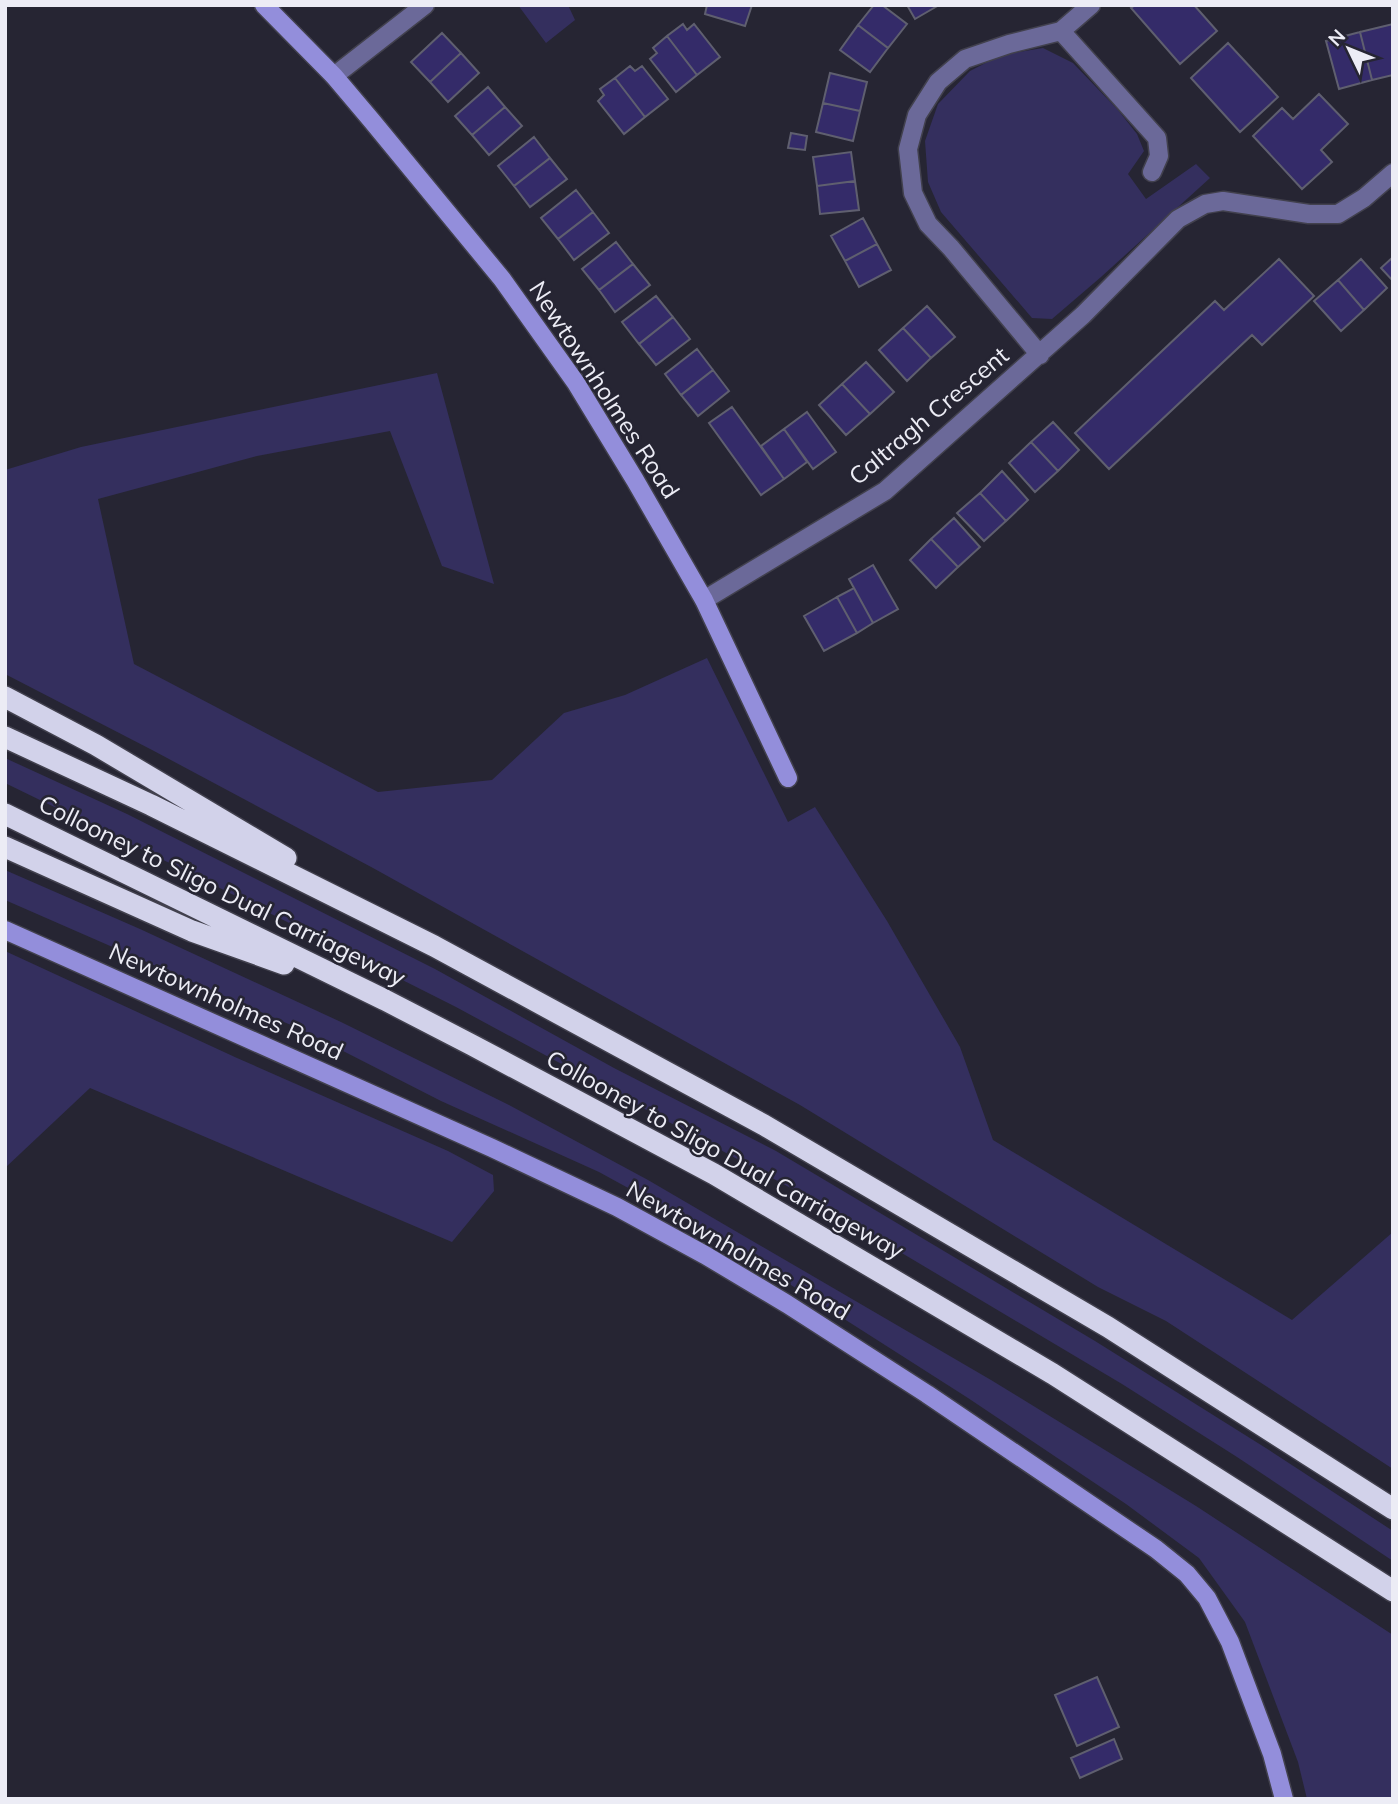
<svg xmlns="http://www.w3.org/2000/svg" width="1398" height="1804" viewBox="0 0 1398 1804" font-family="Mulish,sans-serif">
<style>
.green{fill:#342f5e}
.building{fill:#342b69;stroke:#5f5f6f;stroke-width:2}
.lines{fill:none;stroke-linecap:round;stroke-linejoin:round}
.street-casing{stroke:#42414e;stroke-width:21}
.secondary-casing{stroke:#42414e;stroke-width:21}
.highway-casing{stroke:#42414e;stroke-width:24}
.street{stroke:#6b6999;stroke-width:18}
.secondary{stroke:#938edb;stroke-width:18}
.highway{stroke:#d2d2ea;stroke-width:21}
.labels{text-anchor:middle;stroke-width:5;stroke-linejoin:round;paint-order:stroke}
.street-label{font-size:24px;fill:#ececf5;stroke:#262533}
</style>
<rect width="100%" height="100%" fill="#262533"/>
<path class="green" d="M518,5H568L575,20L546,43Z
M1043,48L1073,63L1118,110L1137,134L1144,151L1128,174L1146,199L1196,164L1210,178L1101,277L1052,319L1032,318L941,212L928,182L925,141L938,104L970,71L1001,55Z
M437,373L494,584L442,566L390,431L257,456L98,499L134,664L378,792L492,780L564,713L625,695L707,658L788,822L815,807L887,921L960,1047L993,1140L1292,1320L1393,1232V1469L1166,1321L1098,1287L800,1105L373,868L154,751L5,674V470L81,447Z
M5,758L127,814L435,969L614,1068L776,1151L1095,1341L1269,1450L1393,1531V1561L1237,1457L1122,1384L811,1199L456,1007L188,872L5,783Z
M5,870L140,929L341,1022L509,1105L648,1180L991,1380L1196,1506L1393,1635V1799H1307L1298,1762L1245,1622L1199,1558L1126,1504L968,1398L769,1271L661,1206L599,1172L441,1101L300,1029L5,900Z
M5,951L237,1058L448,1151L493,1175L494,1191L452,1242L90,1088L5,1168Z"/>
<path class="building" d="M707,5H752L745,26L705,14Z
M874,5H882L907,24L888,48L858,25Z
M907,5H939L915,19Z
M1135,5H1194L1217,31L1180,64L1131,8Z
M683,24L687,30L694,24L720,57L697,75L667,36Z
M1393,24V75L1372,80L1360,32Z
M858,25L888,48L870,72L840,50Z
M1360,32L1372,80L1339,89L1326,41Z
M442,33L461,53L430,82L411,62Z
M667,36L697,75L676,92L650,59L657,53L653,48Z
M1228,43L1278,97L1240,132L1191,78Z
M461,53L479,73L448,102L430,82Z
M630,66L635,71L642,66L668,99L645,117L615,78Z
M830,73L867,82L860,111L823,103Z
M615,78L645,117L624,134L598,101L604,95L600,89Z
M488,87L505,107L472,135L455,116Z
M1319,94L1348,124L1321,150L1332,162L1302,189L1253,136L1282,108L1293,119Z
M823,103L860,111L853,141L816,132Z
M505,107L522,126L489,155L472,135Z
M791,133L807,136L805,150L788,148Z
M534,137L550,158L514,186L498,166Z
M851,152L855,181L817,186L813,157Z
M550,158L567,179L530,207L514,186Z
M855,181L859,210L820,214L817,186Z
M576,190L593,212L558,239L541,218Z
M593,212L609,233L574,260L558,239Z
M863,218L877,244L845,261L831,236Z
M616,242L633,264L599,290L582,269Z
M877,244L891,270L859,287L845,261Z
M1393,257V281L1381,268Z
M1279,259L1314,296L1262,345L1252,335L1109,469L1075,433L1215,301L1224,310Z
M1361,259L1387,288L1364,310L1338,280Z
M633,264L650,285L615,312L599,290Z
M1338,280L1364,310L1341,331L1314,301Z
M656,296L673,317L639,344L622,322Z
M927,306L955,337L931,358L903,328Z
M673,317L690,339L656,365L639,344Z
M903,328L931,358L907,381L879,350Z
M697,349L713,370L681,395L665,374Z
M866,362L894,392L870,414L842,384Z
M713,370L729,391L698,416L681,395Z
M842,384L870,414L846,435L819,405Z
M732,407L784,479L761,495L709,423Z
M807,412L836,452L813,469L784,429Z
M1053,422L1079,450L1058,471L1031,442Z
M784,429L807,462L784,479L761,446Z
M1031,442L1058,471L1035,492L1009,463Z
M1002,471L1028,500L1006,521L980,493Z
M980,493L1006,521L984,541L957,513Z
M954,518L980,547L958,567L931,539Z
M931,539L958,567L936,588L910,560Z
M873,565L898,609L873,623L849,579Z
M854,588L873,623L857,633L837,597Z
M837,597L857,633L824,651L804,616Z
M1097,1677L1119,1727L1077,1746L1055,1695Z
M1114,1739L1122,1759L1080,1778L1071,1758Z"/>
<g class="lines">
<g class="street-casing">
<path id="street" d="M1061,31L1157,138L1159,156L1152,172
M334,76L425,5
M1040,355L951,248L928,224L913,193L908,149L917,115L938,82L965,59L1009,44L1061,31L1091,5
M704,600L885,491L1083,315L1178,219L1205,204L1223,201L1309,214H1338L1364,198L1393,173"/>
</g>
<g class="secondary-casing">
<path id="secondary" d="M264,5L334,76L372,121L502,279L576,383L635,480L704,600L788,778
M5,930L492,1148L617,1207L705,1255L787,1304L927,1394L1156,1549L1187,1574L1207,1598L1230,1642L1272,1754L1284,1799"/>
</g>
<g class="highway-casing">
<path id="highway" d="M5,697L96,745L286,858
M5,737L151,805L434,946L764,1125L1108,1327L1393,1509
M5,814L385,1000L472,1045L714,1174L1053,1374L1393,1591
M5,847L192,931L284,964"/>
</g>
<use href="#street" class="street"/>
<use href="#secondary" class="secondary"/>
<use href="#highway" class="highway"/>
</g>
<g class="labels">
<g class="street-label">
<text transform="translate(604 390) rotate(57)" y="8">Newtownholmes Road</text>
<text transform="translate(929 416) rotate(-40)" y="8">Caltragh Crescent</text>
<text transform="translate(222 891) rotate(26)" y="8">Collooney to Sligo Dual Carriageway</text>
<text transform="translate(226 1002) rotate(24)" y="8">Newtownholmes Road</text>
<text transform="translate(725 1155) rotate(29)" y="8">Collooney to Sligo Dual Carriageway</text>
<text transform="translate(738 1251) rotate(30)" y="8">Newtownholmes Road</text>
</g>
</g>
<rect width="1398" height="1804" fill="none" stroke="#ececf5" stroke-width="14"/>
<g transform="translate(1349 49) rotate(313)" stroke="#262533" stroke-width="5" paint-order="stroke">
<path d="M0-5L12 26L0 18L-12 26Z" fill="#ececf5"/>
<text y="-10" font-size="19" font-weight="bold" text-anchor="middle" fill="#ececf5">N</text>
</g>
</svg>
